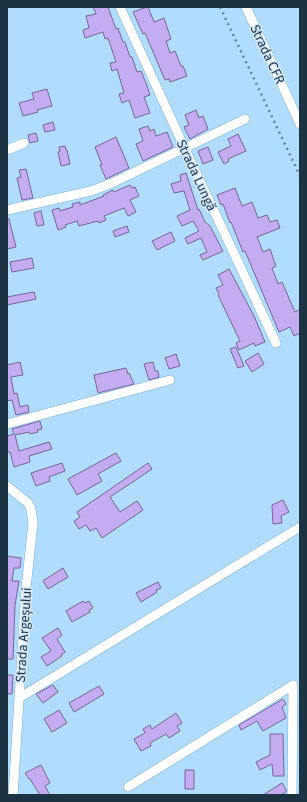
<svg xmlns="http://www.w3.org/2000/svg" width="307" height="802" viewBox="0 0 307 802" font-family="'Source Sans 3',sans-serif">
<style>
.building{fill:#c4acf2;stroke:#776599}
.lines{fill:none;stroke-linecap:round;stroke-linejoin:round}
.minor-casing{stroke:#7ab2d9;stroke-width:10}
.minor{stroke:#fff;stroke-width:9}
.rail{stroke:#62849c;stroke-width:2.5;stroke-dasharray:2 4;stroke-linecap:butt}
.labels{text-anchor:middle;stroke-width:3;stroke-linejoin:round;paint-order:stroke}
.street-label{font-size:14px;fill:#1c3343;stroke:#d1e7f8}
</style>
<rect width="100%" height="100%" fill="#b0ddfe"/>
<path class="building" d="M93,7H108L116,29L118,28L123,42H125L130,57H132L137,72L141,71L146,83L150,95L144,97L150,113L135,118L129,100L122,103L119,94L124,93L117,69L112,71L110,63L116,62L108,38L105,39L103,32L85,38L83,30L89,28L86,16L96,14Z
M147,7H148L154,22L164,18L171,39L166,41L170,53L175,51L181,66H183L187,76L170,82L169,79L165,80L145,33L143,34L133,12Z
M47,89L52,106L37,110L38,112L23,116L19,103L34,99L32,93Z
M196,110L199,118L203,116L208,129L190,139L184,127L189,125L185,115Z
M53,122L55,130L45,132L43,125Z
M148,126L150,131L154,129L156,136L167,132L173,147L143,161L136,144L143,141L139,129Z
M36,133L38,141L30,143L28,135Z
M238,134L246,151L228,159L229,161L224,164L218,152L231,146L228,139Z
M116,137L129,168L106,179L100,165H102L95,147Z
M65,146L66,150H67L70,164L61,166L58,152L60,151L59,147Z
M208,147L213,160L203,164L198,151Z
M26,169L33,198L22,200L17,178L21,177L19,170Z
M186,173L198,210L199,209L205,222L210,226L223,251L203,260L200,255L207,252L201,238L188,244L185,238L199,231L193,221L182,226L177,216L190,210L184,191L174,193L171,184L181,181L180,175Z
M130,185L132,188L135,187L139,196L130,200L136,212L128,216L124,208L104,216L106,220L99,223L98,221L79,226L77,221L65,225L66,227L58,230L52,210L59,208L60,211L73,207L72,204L80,202V205L104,196L103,195L113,190L114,192Z
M235,188L242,206L252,202L258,218L267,215L270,222L277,220L280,228L257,237L263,252L270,249L276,266L272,268L278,284L282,282L295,312L300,309V333L294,336L290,327L279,332L245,251L243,252L231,222L230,223L223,204L221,205L217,195Z
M41,211L44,225L37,226L34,213Z
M7,219H9L16,247L7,249Z
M127,226L129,232L115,237L113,231Z
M171,232L175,241L157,250L152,241Z
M32,258L34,268L12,272L10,262Z
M229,269L254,316L265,342L255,346L254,343L239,350L236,343L240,341L218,295L219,294L216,288L223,285L218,275Z
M34,292L36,299L7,305V297Z
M236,347L244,366L238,368L230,349Z
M258,353L264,364L252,372L245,361Z
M176,354L180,366L169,369L165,358Z
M20,362L23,375L11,377L14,394L17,393L20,407L28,405L29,412L16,415L12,400L7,401V365Z
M153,362L155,371H158L159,377L149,380L144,364Z
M126,368L128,374L129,373L134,384L98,393L94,375Z
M40,421L42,429L37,430L38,432L30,434L29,432L15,435L19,451L49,442L52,449L29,456L30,462L14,467L10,452H7V436L14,434L12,429Z
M116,453L121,461L98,474L102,481L77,495L68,479Z
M62,463L65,471L49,477L50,481L36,486L31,473Z
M148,463L152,469L110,497L120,512L137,501L143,510L102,538L96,528L90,531L86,525L79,529L74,521L80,517L77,512Z
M283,500L289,512L281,516L282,523L273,524L272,505Z
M7,556L21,558L20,568H14L12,581H19L15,605L13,659H7Z
M63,568L68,577L48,589L43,581Z
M158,582L161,588L156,590L157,592L141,602L136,593Z
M83,601L85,603L89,601L93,608L89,610L90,612L72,622L66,611Z
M58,628L62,635L57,639L65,652L61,655L62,656L47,666L41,657L51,651L42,638Z
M7,675H13L12,694H7Z
M53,685L58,692L43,703L36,694Z
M99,686L104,694L74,712L69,703Z
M283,699L286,704L282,707L286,718L263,731L257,721L241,730L239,725Z
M59,710L67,723L52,732L44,719Z
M176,713L182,723L177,726L180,731L169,738L166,734L150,743L151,746L141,751L134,739L145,733L143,729L150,725L152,729Z
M270,734H283L284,776H273L272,764L260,770L256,762L270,755Z
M41,765L50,783L45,786L50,795H40L30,779H29L25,773Z
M185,770H194V789H185Z
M282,783L286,790V792L281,795H263Z"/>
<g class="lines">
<g class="minor-casing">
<path id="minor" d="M120,7L185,149L276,343
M246,7L300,124
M7,150L24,143
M7,210L91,191L112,183L245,119
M7,424L170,380
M7,486L28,503L31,509L33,523L26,588L13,795
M19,698L300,527
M128,787L293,685
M292,795L293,685"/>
</g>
<use href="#minor" class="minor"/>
<path class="rail" d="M220,7L300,176"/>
</g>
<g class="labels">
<g class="street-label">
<text transform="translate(268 54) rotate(65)" y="5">Strada CFR</text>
<text transform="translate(197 175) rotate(65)" y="5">Strada Lungă</text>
<text transform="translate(23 635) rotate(-86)" y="5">Strada Argeșului</text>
</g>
</g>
<rect width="307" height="802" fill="none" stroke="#1c3343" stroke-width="16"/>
</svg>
